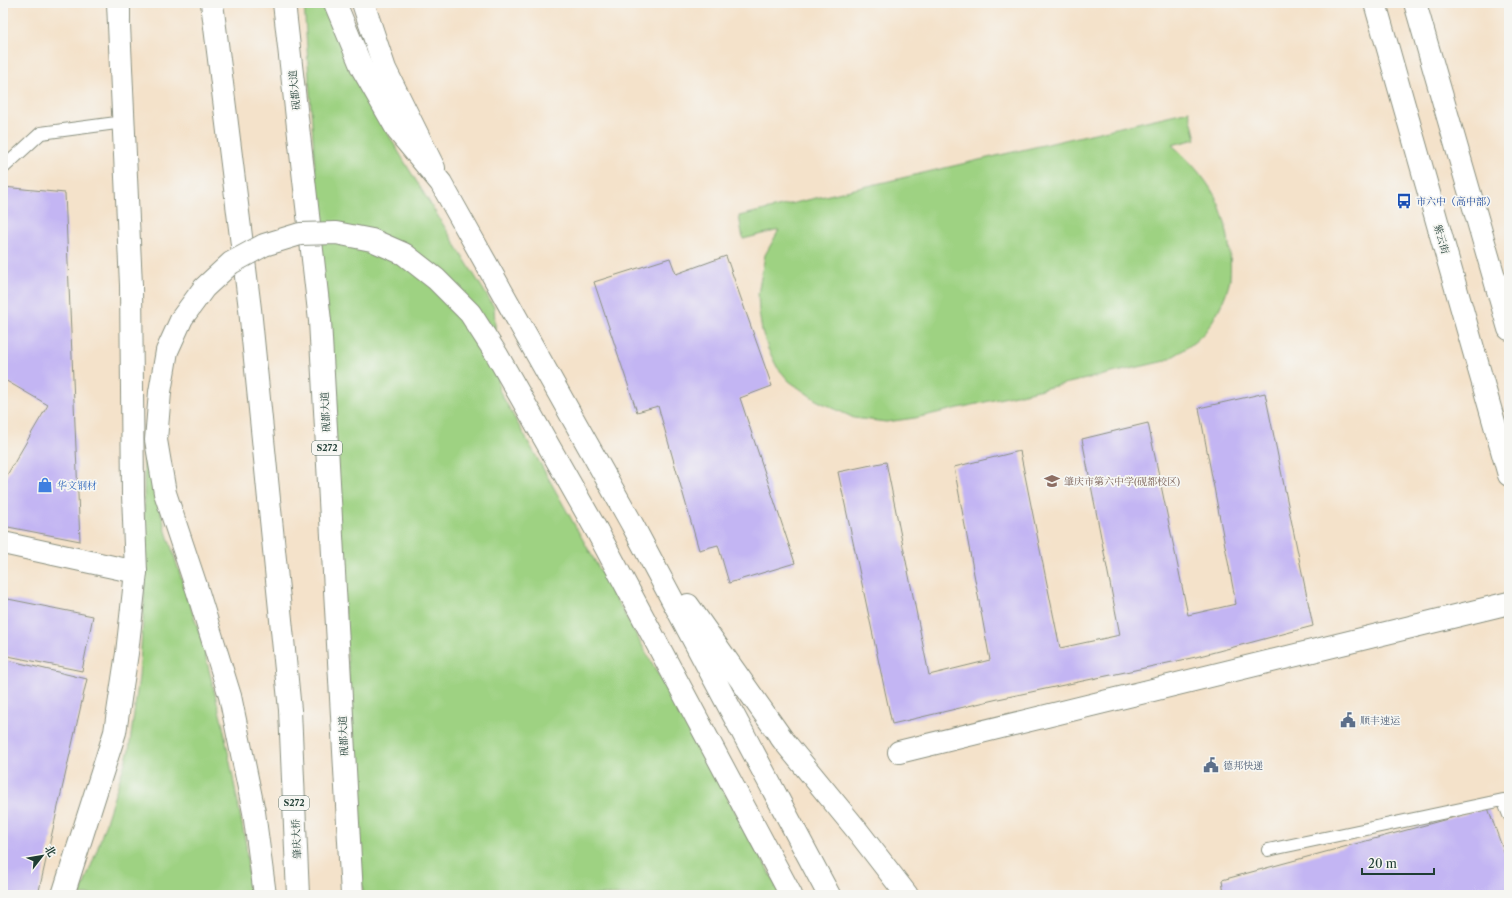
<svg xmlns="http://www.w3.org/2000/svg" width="1512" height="898" viewBox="0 0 1512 898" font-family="'Libre Caslon Text','Noto Serif SC',serif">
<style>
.green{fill:#9ed282;stroke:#5e885b}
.building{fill:#c3b5f3}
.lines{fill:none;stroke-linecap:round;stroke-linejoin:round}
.service-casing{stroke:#8a907f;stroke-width:14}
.minor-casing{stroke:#8a907f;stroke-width:24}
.tertiary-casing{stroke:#8a907f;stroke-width:24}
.primary-casing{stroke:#8a907f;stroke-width:24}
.service{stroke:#fff;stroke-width:12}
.minor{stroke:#fff;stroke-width:22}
.tertiary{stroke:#fff;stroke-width:22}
.primary{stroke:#fff;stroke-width:22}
.primary-bridge-casing{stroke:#8a907f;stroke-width:24;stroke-linecap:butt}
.primary-bridge{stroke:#fff;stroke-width:22}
.labels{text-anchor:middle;stroke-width:3.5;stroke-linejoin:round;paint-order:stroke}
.shield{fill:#f6f6f2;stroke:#60746d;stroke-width:1}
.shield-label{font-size:9px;font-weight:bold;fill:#1f3d34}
.street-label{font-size:10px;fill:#1f3d34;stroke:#f6f6f2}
.transit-label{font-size:10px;fill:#164399;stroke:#f6f6f2;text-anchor:start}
.education-label{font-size:10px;fill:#785e54;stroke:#f6f6f2;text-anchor:start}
.shop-label{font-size:10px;fill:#366cbe;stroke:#f6f6f2;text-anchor:start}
.service-label{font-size:10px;fill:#4e5e75;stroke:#f6f6f2;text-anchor:start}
</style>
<rect width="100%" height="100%" fill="#f6f6f2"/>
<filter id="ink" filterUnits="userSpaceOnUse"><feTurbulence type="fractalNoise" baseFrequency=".025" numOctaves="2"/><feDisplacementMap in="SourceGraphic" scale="8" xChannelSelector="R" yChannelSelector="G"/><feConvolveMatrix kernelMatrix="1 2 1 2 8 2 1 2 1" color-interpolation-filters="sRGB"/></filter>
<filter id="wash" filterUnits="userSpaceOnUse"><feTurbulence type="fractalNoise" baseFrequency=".012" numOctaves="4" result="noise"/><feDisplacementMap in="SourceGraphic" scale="16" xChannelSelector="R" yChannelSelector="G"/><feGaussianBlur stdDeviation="0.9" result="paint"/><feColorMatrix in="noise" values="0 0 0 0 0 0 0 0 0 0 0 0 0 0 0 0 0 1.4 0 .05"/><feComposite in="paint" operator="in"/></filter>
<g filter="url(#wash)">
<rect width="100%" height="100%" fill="#f4e2ca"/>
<path class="green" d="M304,3H326L348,66L407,166L494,307L499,390L782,895H363Z
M1189,111L1196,139L1172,145C1188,159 1204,176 1215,196C1227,219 1232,252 1230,278C1229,292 1213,323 1204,333C1193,345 1179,353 1165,361L915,418L886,422L854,418L816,400L789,381L777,367L768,349L762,331L759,312L758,294L765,255L779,230L743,239L739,216Z
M144,450L165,528L201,638L223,726L246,845L250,895H80L97,850L129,750L139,677L144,604Z"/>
<g id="blocks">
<path class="building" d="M3,187L65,193L80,541L3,526V482L48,405L3,379Z
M726,256L772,386L740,398L795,563L729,583L718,545L699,550L658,406L637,412L594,282L670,258L676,274Z
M1265,393L1313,626L1196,657L998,699L892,724L838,472L886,462L929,675L990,660L954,467L1020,451L1060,648L1120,635L1082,439L1148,423L1188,615L1236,604L1199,408Z
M3,598L93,616L82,671L3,655Z
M3,659L87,679L38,895H3Z
M1488,808L1509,866V895H1224L1222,880Z"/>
</g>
</g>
<g filter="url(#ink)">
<use href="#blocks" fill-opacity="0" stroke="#8a907f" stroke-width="1"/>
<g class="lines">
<g class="service-casing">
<path id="service" d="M3,168L41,133L124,122
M1268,850L1503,800L1509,815"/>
</g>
<g class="minor-casing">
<path id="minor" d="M3,543L136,572
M899,752L1509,603"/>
</g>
<g class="tertiary-casing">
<path id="tertiary" d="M363,3L385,69L434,168
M1375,3L1509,475
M1415,3L1509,329
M63,895L115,732L127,653L136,572L133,494L131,285L118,3"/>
</g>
<g class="primary-casing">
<path id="primary" d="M212,3L250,309L290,710L298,895
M284,3L320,321L352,895
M335,3L362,68L398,131L441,183L632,524L829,895
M119,19V3
M597,531L791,895
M196,586L230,696L254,812L265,895
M688,605L783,740L856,829L907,895"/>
</g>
<use href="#service" class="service"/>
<use href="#minor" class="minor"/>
<use href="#tertiary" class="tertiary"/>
<use href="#primary" class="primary"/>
<g class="primary-bridge-casing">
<path id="primary-bridge" d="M196,586L165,493L156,440L160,392L167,351L182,318L204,288L231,263L264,245L300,234L336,233L372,240L404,254L436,279L470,313L497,355L597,531"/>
</g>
<use href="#primary-bridge" class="primary-bridge"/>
</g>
</g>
<defs>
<g id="bus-bare" transform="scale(1.2)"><path d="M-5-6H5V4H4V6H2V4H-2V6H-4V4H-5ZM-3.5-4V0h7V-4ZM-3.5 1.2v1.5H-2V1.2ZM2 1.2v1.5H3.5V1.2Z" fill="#1a4fb4" stroke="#f6f6f2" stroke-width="2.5" paint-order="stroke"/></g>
<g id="school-bare" transform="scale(1.2)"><path d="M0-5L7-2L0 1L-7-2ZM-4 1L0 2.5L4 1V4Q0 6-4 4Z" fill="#8d6e63" stroke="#f6f6f2" stroke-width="2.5" paint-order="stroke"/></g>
<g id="shop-bare" transform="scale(1.2)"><path d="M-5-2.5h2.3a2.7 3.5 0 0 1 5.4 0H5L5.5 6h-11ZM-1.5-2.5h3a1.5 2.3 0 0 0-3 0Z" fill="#3f7fe0" stroke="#f6f6f2" stroke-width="2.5" paint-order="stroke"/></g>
<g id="civic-bare" transform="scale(1.2)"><path d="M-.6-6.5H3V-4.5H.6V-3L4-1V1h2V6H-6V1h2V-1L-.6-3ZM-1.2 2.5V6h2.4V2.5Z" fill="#5c6f8a" stroke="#f6f6f2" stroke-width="2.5" paint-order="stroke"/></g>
</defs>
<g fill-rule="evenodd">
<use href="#bus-bare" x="1404" y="201"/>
<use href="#school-bare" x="1052" y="481"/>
<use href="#shop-bare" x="45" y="485"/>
<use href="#civic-bare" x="1348" y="720"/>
<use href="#civic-bare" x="1211" y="765"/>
</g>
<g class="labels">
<g class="shield">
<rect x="312" y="441" width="30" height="14" rx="3"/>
<rect x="279" y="796" width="30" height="14" rx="3"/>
</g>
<g class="shield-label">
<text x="327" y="451">S272</text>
<text x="294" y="806">S272</text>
</g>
<g class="street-label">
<text transform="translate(294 90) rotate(-96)" y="4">砚都大道</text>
<text transform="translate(1442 239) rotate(74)" y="4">紫云街</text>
<text transform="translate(325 412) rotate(-93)" y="4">砚都大道</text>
<text transform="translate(343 736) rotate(-93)" y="4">砚都大道</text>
<text transform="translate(296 839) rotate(-93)" y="4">肇庆大桥</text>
</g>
<g class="transit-label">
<text x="1416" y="205">市六中（高中部）</text>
</g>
<g class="education-label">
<text x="1064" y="485">肇庆市第六中学(砚都校区)</text>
</g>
<g class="shop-label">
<text x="57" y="489">华文钢材</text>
</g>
<g class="service-label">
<text x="1360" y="724">顺丰速运</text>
<text x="1223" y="769">德邦快递</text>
</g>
</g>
<rect width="1512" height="898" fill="none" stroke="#f6f6f2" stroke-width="16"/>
<g transform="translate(42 856) rotate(59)" stroke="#f6f6f2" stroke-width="3" paint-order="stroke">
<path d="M0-3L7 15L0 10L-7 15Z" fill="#1f3d34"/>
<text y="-6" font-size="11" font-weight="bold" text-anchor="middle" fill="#1f3d34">北</text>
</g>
<path d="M1362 868v6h72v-6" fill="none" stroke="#1f3d34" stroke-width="2"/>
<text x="1368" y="868" font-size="12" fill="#1f3d34" stroke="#f6f6f2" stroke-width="3" paint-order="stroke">20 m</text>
</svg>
